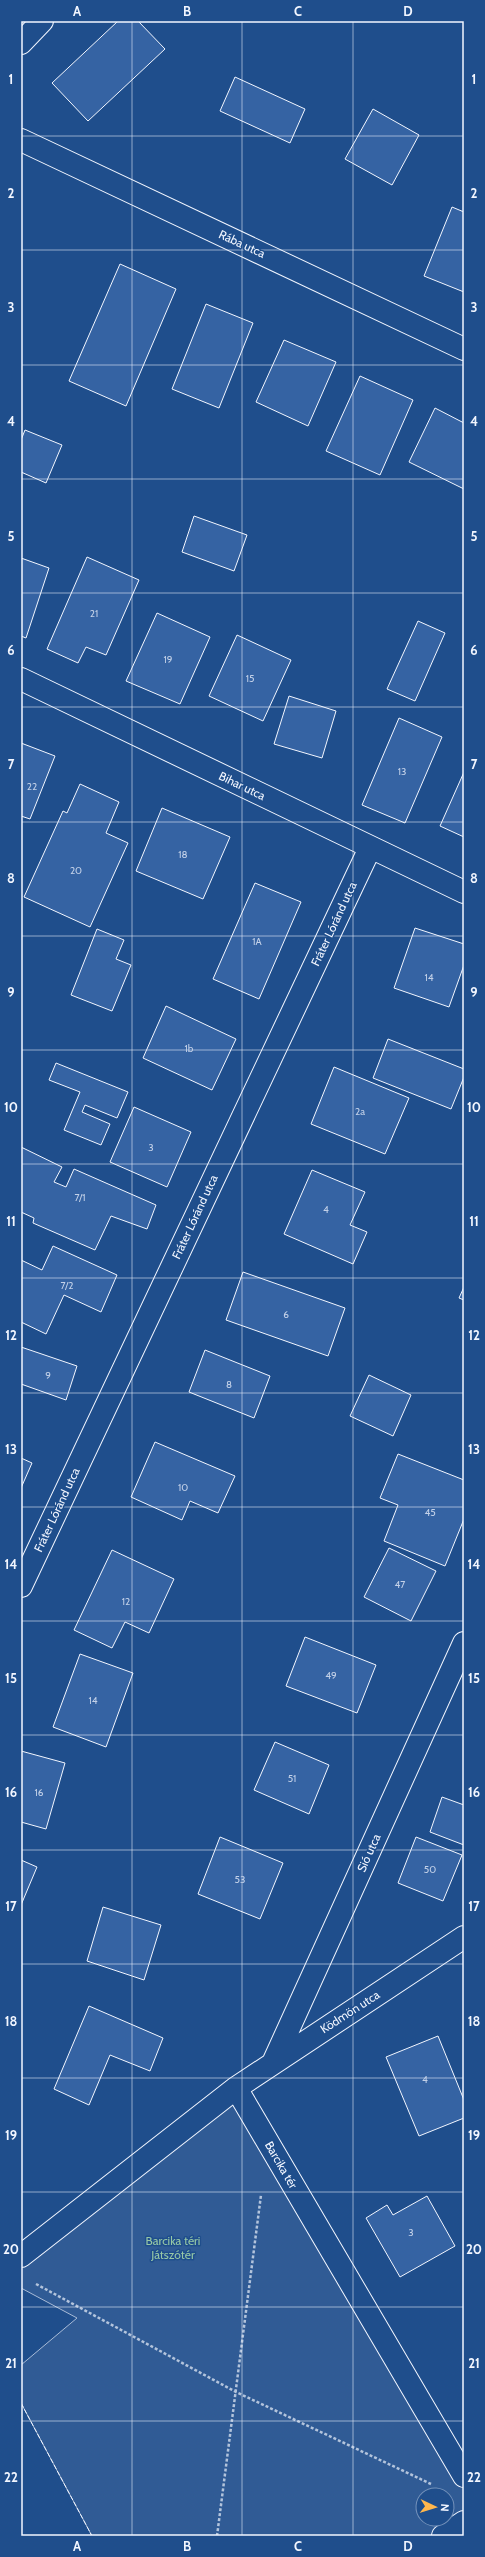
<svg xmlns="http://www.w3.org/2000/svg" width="485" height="2557" viewBox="0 0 485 2557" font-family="Cabin,sans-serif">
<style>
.built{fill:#305b95;stroke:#a8bbd7;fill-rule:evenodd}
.building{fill:#3563a3;stroke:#f2f6ff}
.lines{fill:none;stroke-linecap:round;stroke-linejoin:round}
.minor-casing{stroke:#f2f6ff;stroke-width:24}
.path{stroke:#b3c4dc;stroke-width:2.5;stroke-dasharray:3 2;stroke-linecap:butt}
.minor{stroke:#1f4e8c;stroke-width:22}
.fence{stroke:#f2f6ff;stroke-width:1;stroke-dasharray:5 2;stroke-linecap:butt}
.grid{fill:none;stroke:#f2f6ff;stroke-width:1;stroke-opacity:0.55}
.labels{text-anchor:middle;stroke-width:3;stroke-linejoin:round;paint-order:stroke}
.number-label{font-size:10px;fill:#c3d1e8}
.street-label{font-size:12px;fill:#f2f6ff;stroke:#1f4e8c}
.park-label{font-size:12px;fill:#97c8a6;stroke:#1f4e8c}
.neatline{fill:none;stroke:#f2f6ff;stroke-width:1.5}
.grid-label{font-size:13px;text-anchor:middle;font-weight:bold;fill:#f2f6ff}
</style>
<rect width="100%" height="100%" fill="#1f4e8c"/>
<path class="built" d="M236,2088L464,2477V2522L443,2536H92L21,2403V2365L77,2318L21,2288V2255ZM423,2495H447V2519H423Z"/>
<path class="building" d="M118,21H138L165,49L88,121L52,83Z
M235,77L305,109L290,143L220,111Z
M373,109L419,135L392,185L345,159Z
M452,207L464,212V292L424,276Z
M120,264L176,289L126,406L69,381Z
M206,304L253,323L219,408L172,389Z
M284,340L336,362L308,426L256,402Z
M360,376L413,400L380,475L326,451Z
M435,408L464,423V489L409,462Z
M25,430L62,445L46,483L21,472V440Z
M194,516L247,535L234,571L182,552Z
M87,557L139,580L106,655L86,647L78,663L47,649Z
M21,558L49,568L26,638L21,636Z
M157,613L210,637L180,704L126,681Z
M418,621L445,633L415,701L387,689Z
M237,635L291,660L263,721L209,696Z
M289,696L336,711L322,758L274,744Z
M399,718L442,737L405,823L362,805Z
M21,743L55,756L30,819L21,816Z
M464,772V837L440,826Z
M80,784L119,802L106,833L128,843L90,927L24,897L63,811L67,813Z
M162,808L230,837L203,899L136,871Z
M255,883L301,902L259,999L213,979Z
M415,928L464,944V965L449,1007L394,988Z
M97,929L124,940L116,959L131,965L112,1011L71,995Z
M166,1006L236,1039L212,1090L143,1058Z
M388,1039L464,1069V1077L451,1109L373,1078Z
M56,1063L128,1092L117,1118L85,1105L82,1112L110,1124L101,1145L64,1130L80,1092L49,1080Z
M334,1067L409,1098L385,1154L311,1124Z
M134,1107L191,1132L167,1187L110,1162Z
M21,1147L62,1167L54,1182L66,1187L74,1169L156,1205L147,1229L111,1216L95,1250L33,1223L34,1218L21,1212Z
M312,1170L365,1192L350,1225L367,1232L353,1264L284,1234Z
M53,1246L117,1275L101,1312L64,1295L46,1334L21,1322V1260L42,1270Z
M243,1272L345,1308L328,1356L226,1320Z
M464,1287V1300L459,1298Z
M21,1347L77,1366L66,1400L21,1384Z
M205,1350L270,1376L254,1418L189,1392Z
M369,1375L411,1395L393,1436L350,1416Z
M155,1442L235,1476L218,1513L190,1501L182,1520L131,1497Z
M398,1454L464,1480V1519L445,1566L384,1541L398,1505L380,1498Z
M21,1458L32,1463L21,1488Z
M389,1548L436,1571L411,1621L364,1597Z
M112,1550L174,1579L149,1633L125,1622L112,1648L74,1630Z
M305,1637L376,1665L357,1713L286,1686Z
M80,1654L133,1673L106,1747L53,1727Z
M275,1742L329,1765L309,1814L254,1790Z
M21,1751L65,1763L46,1829L21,1822Z
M442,1797L464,1805V1845L430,1832Z
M220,1837L283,1863L260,1919L198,1894Z
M416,1837L462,1855L443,1901L398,1883Z
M21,1860L37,1867L21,1905Z
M103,1907L161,1925L144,1980L87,1961Z
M89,2006L163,2038L150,2071L110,2055L89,2105L54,2089Z
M438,2036L464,2100V2118L419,2136L386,2057Z
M427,2196L455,2246L400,2277L366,2218L387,2205L393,2215Z"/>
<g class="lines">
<g class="minor-casing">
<path id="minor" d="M21,43L42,21
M21,140L464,349
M21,679L464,892
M21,1586L370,848
M273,2063L464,1643
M236,2088L464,2476
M21,2256L236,2088L464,1937
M443,2536L464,2522"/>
</g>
<path class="path" d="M36,2284L236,2392L431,2484
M217,2536L261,2195"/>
<use href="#minor" class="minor"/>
<path class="fence" d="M21,2403L92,2536"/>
</g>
<path class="grid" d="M132,21V2536M242,21V2536M353,21V2536M21,136H464M21,250H464M21,365H464M21,479H464M21,593H464M21,707H464M21,822H464M21,936H464M21,1050H464M21,1164H464M21,1278H464M21,1393H464M21,1507H464M21,1621H464M21,1735H464M21,1850H464M21,1964H464M21,2078H464M21,2192H464M21,2307H464M21,2421H464"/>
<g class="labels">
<g class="number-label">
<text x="94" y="617">21</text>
<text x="168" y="663">19</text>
<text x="250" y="682">15</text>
<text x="402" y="775">13</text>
<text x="32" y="790">22</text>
<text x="183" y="858">18</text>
<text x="76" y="874">20</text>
<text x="257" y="945">1A</text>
<text x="429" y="981">14</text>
<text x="189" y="1052">1b</text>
<text x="360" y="1115">2a</text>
<text x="151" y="1151">3</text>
<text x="80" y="1201">7/1</text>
<text x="326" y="1213">4</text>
<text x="67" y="1289">7/2</text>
<text x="286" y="1318">6</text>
<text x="48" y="1379">9</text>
<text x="229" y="1388">8</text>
<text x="183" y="1491">10</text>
<text x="430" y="1516">45</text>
<text x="400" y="1588">47</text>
<text x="126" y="1605">12</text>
<text x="331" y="1679">49</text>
<text x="93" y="1704">14</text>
<text x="292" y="1782">51</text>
<text x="39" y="1796">16</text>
<text x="430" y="1873">50</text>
<text x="240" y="1883">53</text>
<text x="425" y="2083">4</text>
<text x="411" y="2236">3</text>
</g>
<g class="street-label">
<text transform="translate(242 244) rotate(25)" y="4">Rába utca</text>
<text transform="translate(242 786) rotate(26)" y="4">Bihar utca</text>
<text transform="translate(334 924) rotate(-65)" y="4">Fráter Lóránd utca</text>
<text transform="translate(195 1217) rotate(-65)" y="4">Fráter Lóránd utca</text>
<text transform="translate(57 1510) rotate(-65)" y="4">Fráter Lóránd utca</text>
<text transform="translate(369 1853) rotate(-66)" y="4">Sió utca</text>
<text transform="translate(350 2012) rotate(-33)" y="4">Ködmön utca</text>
<text transform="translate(281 2165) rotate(60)" y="4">Barcika tér</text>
</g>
<g class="park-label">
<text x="173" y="2245">Barcika téri<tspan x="173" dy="14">Játszótér</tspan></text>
</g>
</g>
<rect width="485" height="2557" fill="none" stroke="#1f4e8c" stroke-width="44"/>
<g transform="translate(435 2507) rotate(94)"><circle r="19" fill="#1f4e8c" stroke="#7391ba"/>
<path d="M0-3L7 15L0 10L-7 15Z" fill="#ffb74d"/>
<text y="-6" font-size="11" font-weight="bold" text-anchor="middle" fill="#f2f6ff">N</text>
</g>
<rect x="22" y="22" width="441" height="2513" class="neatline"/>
<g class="grid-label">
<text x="77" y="16">A</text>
<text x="187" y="16">B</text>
<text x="298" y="16">C</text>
<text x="408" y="16">D</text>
<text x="11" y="84">1</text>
<text x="474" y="84">1</text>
<text x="11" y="198">2</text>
<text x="474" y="198">2</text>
<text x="11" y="312">3</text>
<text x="474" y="312">3</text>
<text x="11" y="426">4</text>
<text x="474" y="426">4</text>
<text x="11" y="541">5</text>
<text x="474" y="541">5</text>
<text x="11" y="655">6</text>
<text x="474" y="655">6</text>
<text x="11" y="769">7</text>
<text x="474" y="769">7</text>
<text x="11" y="883">8</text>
<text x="474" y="883">8</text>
<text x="11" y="997">9</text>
<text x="474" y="997">9</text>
<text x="11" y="1112">10</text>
<text x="474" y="1112">10</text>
<text x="11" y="1226">11</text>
<text x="474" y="1226">11</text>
<text x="11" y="1340">12</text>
<text x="474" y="1340">12</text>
<text x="11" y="1454">13</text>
<text x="474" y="1454">13</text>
<text x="11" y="1569">14</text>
<text x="474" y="1569">14</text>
<text x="11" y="1683">15</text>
<text x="474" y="1683">15</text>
<text x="11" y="1797">16</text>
<text x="474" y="1797">16</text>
<text x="11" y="1911">17</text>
<text x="474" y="1911">17</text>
<text x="11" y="2026">18</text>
<text x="474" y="2026">18</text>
<text x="11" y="2140">19</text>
<text x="474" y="2140">19</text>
<text x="11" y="2254">20</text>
<text x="474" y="2254">20</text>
<text x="11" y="2368">21</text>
<text x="474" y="2368">21</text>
<text x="11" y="2482">22</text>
<text x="474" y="2482">22</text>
<text x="77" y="2551">A</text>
<text x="187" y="2551">B</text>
<text x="298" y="2551">C</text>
<text x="408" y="2551">D</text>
</g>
</svg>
